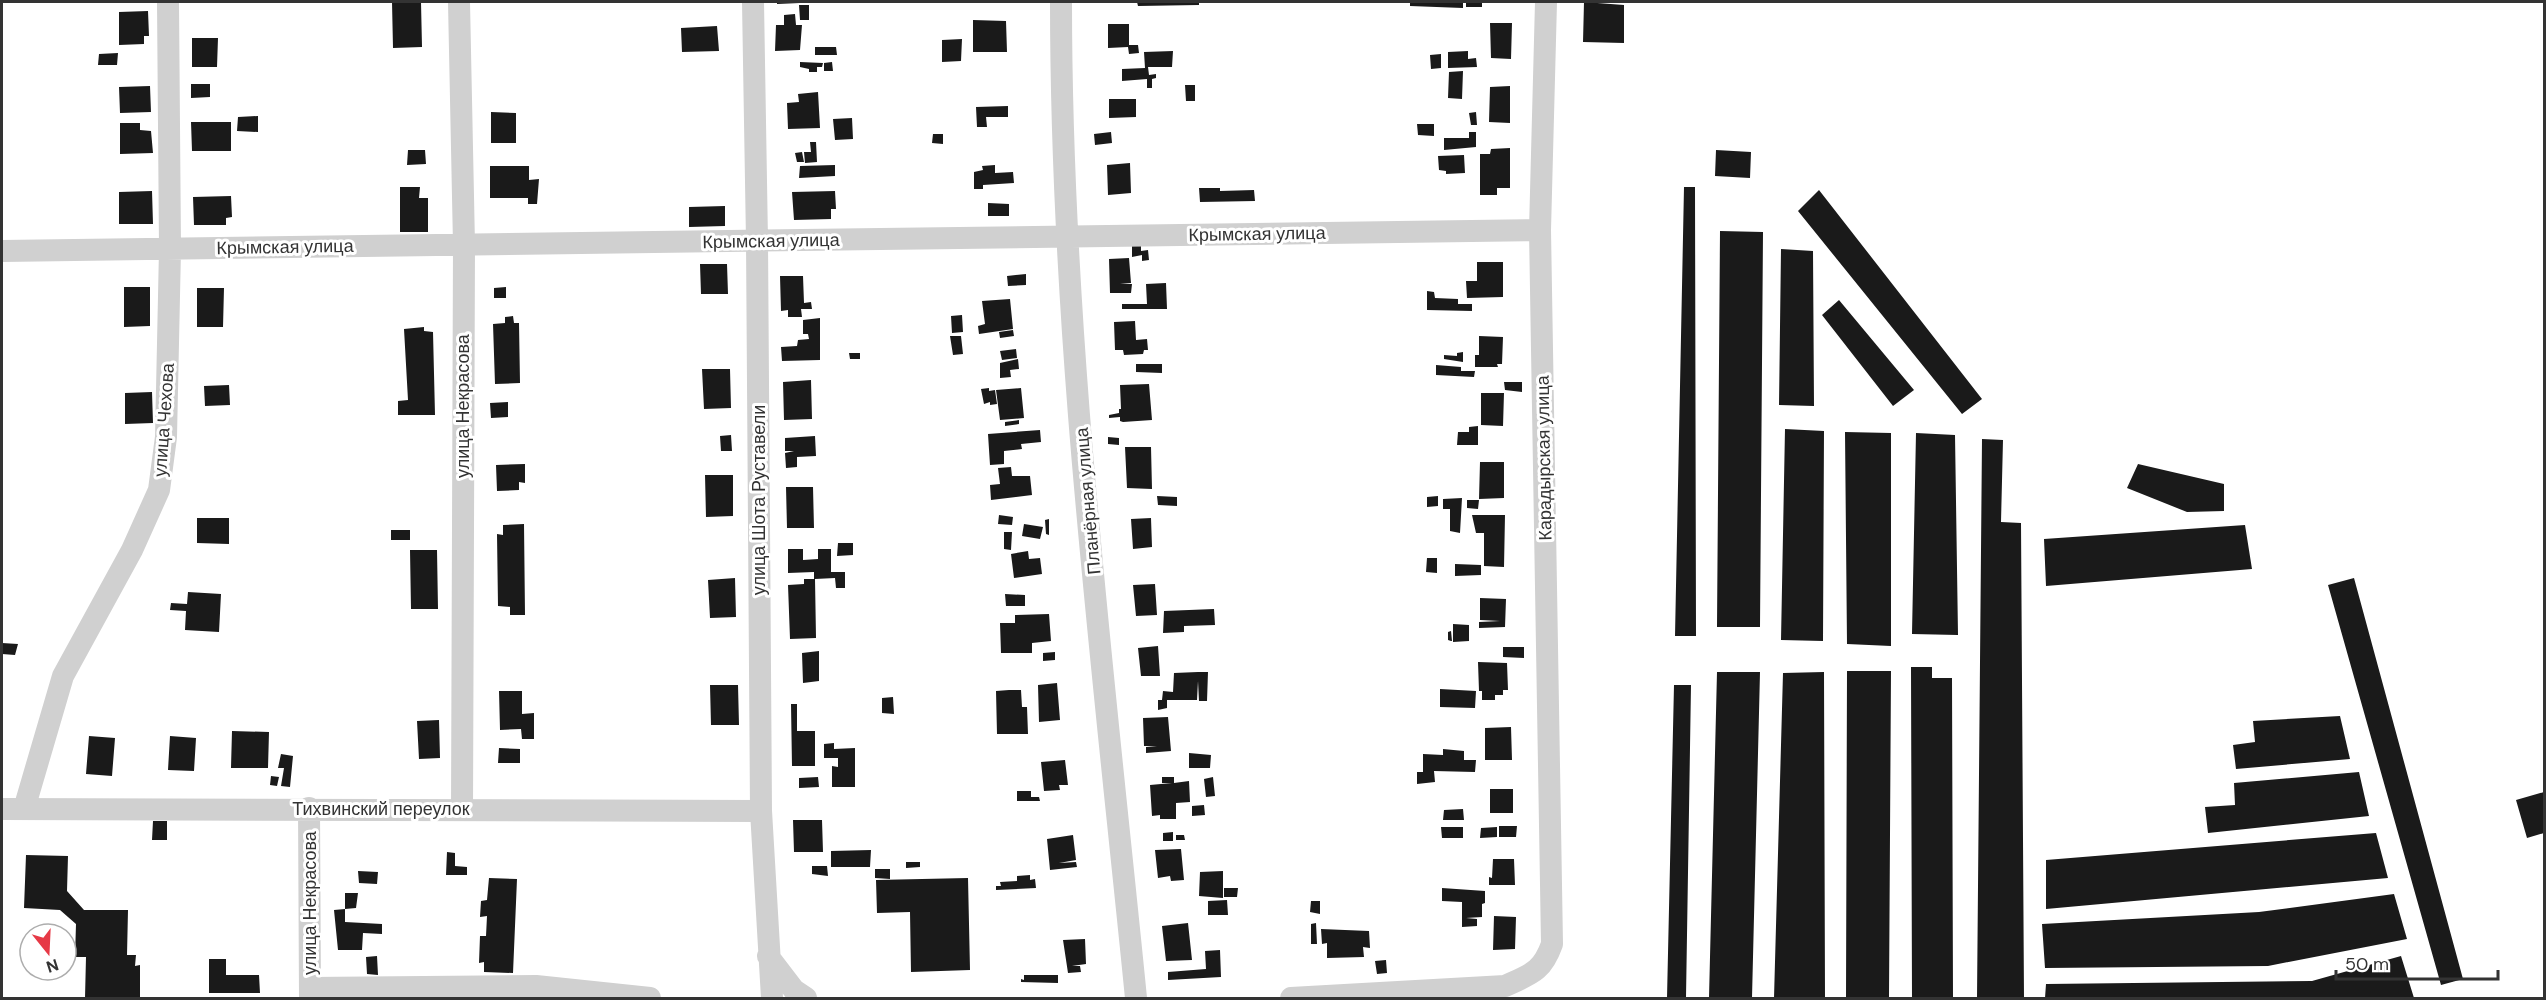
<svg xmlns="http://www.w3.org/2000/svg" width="2546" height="1000" viewBox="0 0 2546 1000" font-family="'DM Sans',sans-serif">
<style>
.building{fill:#1a1a1a}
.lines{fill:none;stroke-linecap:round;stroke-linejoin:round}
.minor{stroke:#d0d0d0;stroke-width:22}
.labels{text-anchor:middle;stroke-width:6;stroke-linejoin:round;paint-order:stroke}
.street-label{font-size:18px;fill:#333;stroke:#fff}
</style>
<rect width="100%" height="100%" fill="#fff"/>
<path class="building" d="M392,2H421L422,47L393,48Z
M777,2H800V3L777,4Z
M1137,2H1199V5L1138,6Z
M1410,2H1463V8L1410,6Z
M1466,2H1482V7H1466Z
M1584,2L1624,5V43L1583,42Z
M799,5H809V20H800Z
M148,11L149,36H144V44L119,45V12Z
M795,14L796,25H802L800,50L775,51L776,25H784V15Z
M973,20L1006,21L1007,52H973Z
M1490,23H1512L1511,59L1491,58Z
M1108,24H1129V45H1138L1139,53L1129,54L1128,47L1108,48Z
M717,26L719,51L682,52L681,28Z
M192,38H218L217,67H192Z
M962,39L961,61L942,62V40Z
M815,47H836L837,55H815Z
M1173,51L1172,67H1148L1149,75L1156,74V78L1152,79V88H1147V79L1122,81V69L1145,68L1144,52Z
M1468,51V59L1476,58L1477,67L1448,68V52Z
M118,53L117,65H98L99,54Z
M1441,54V68L1431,69L1430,55Z
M800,62L823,63L822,67H817V72H809V69L800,67Z
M832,62L833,71H824V63Z
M1463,71L1462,99L1448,98L1449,72Z
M191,84H210V97L191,98Z
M1185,85H1195V101H1186Z
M150,86L151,112L120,113L119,87Z
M1510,86V123L1489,122L1490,87Z
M818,92L820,128L788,129L787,103L799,102L798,94Z
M1109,99H1136V117L1109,118Z
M1008,106V117H986L987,127H977L976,107Z
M491,112L516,113V143H491Z
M1476,112L1477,125H1471L1469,113Z
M258,116V132L237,131L238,117Z
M852,118L853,139L835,140L833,119Z
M191,122H231V151H192Z
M120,123H140V130L151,131L153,153L120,154Z
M1417,124H1434V136L1418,135Z
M1111,132L1112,143L1095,145L1094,134Z
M1469,132H1476V147L1444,150V138H1469Z
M933,134H943V144L932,143Z
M810,142H816L817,162L805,163L804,152H811Z
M1510,148V188H1497V195H1480V154H1490L1491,149Z
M408,150H425L426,164L407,165Z
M1716,150L1751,152L1750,178L1715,176Z
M802,152L804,162H797L795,153Z
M1464,155L1465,173L1446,174V171L1439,170L1438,156Z
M1130,163L1131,193L1108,195L1107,165Z
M835,165V176L799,178L800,166Z
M995,165V173L1013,172L1014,183L983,185V189H974V172L983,170L982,166Z
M490,166H529V180L539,179L537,204H528V198H490Z
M400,187H420L419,198H428V232H400Z
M1684,187H1695L1696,636H1675Z
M1199,188H1220V191L1254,190L1255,201L1200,202Z
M1819,190L1982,399L1962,414L1798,211Z
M152,191L153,224H119V192Z
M835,191L836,209H831V219L794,220L792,192Z
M231,196L232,217L226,218V225H194L193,197Z
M988,203L1009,204V216H988Z
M725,206V226L689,227V207Z
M1720,231L1763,232L1760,627H1717Z
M1141,239V251L1148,250L1149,260L1142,261V255L1132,257V240Z
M1781,249L1813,251L1814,406L1779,405Z
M1129,258L1131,283L1120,284H1132L1131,293H1110L1109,259Z
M1477,262H1503V297L1467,298L1466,281H1477Z
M700,264H727L728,294H701Z
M1026,274V285L1008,286L1007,276Z
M780,276H803L804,303L811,302L812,309H801L802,317H788V310L781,311Z
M1166,283L1167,309H1122V304H1147L1146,284Z
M124,287H150V326L124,327Z
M506,287V298H494V288Z
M197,288H224L223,327H197Z
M1427,291L1434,292L1435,298L1458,299V304H1472V311L1427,310Z
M1010,299L1013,329L979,334L978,326L985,324L982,301Z
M1839,300L1914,390L1893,406L1822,315Z
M962,315L963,332L952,333L951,316Z
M513,316L514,323H519L520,383L495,384L493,324L505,323V317Z
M820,318V360L782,361L781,347L797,346L798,340L809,339L808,334H803V320Z
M1135,321L1136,340L1147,339L1148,350H1144L1143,354L1124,355L1123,350H1115L1114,322Z
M424,327V331L433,332L435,415H398V401L408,400L404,329Z
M1013,330L1014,336L1000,338L999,332Z
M950,336H961L963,354L953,355Z
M1479,336L1503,337L1502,364H1497L1498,367H1475V355H1479Z
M1016,349L1017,358L1002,360L1000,351Z
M1463,352V362L1444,359V355L1457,356V353Z
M849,353H860V359H850Z
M1018,359L1019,369L1010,370L1011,377L1000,378V363Z
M1136,364H1162V373L1136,372Z
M1436,365L1461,367V371H1475L1474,377L1436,375Z
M702,369H730L731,408L704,409Z
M811,380L812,419L784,420L783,382Z
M1504,382H1522V392L1505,390Z
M1149,384L1152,420L1123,422L1120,421V417L1109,418V415L1119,413V409H1121L1120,385Z
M229,385L230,405L205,406L204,386Z
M989,388V391L995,390L997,404L990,405V402L984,404L981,389Z
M1021,388L1024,418L1000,420L996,390Z
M152,392L153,423L125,424V393Z
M1481,393H1504L1503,426L1481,425Z
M508,402V417L491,418L490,403Z
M1019,420V424L1005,426V422Z
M1478,426V445H1457L1458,432H1469V427Z
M1785,429L1824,431L1823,641L1781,640Z
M1040,430L1041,442L1021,444L1022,449L1004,451V464L990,465L988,434Z
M1845,432L1891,433V646L1847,644Z
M1916,433L1955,435L1958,635L1912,634Z
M731,435L732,451H721L720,436Z
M815,436L816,456L797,457V467L786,468L785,453L794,451H785V438Z
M1108,437L1119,438V445L1108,444Z
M1982,439L2003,440L2001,522L2021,523L2024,998H1977Z
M1125,447H1151L1152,489L1127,488Z
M1480,462H1504V498L1479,499Z
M525,464V483L519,482V490L497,491L496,465Z
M2138,464L2224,484V511L2187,512L2127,488Z
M1011,467L1012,476H1030L1032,495L991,500L990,485L1000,484L998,468Z
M705,475H733V516L706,517Z
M786,487H813L814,528H787Z
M1157,496L1177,497V506L1158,505Z
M1438,496V506L1427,507V497Z
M1462,498L1460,533L1450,531V509H1443V499Z
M1467,500H1479L1478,509L1467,508Z
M999,515L1013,517L1012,525L998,524Z
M1472,515H1505L1504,567L1484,566V533H1476Z
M197,518H229V544L197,543Z
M1151,518L1152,547L1133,549L1131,519Z
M1049,519V535L1046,534L1045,520Z
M524,524L525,615H510V607L498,606L497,534L503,535V525Z
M1024,524L1043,527L1040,539L1022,536Z
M2245,525L2252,569L2046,586L2044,539Z
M391,530H410V540H391Z
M1004,532H1012L1011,550L1004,549Z
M838,543H853V555L837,556Z
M788,549H803V560L818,559V549H831V572H845V588H836L835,578L815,579L816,638L790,639L788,585L804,584V579H814V572L788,573Z
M410,550H437L438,609H411Z
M1028,551L1029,559L1040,558L1042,574L1014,578L1011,554Z
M1427,558H1437V573L1426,572Z
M1455,564L1481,565V575L1455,576Z
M735,578L736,617L710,618L708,580Z
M2354,578L2463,979L2441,985L2328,585Z
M1155,584L1157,615L1136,616L1133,585Z
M188,592L221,594L219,632L185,630L186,611L170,610L171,603L187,604Z
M1005,594L1025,595V606H1006Z
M1480,598L1506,599L1505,627L1479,628V622L1500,621L1480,620Z
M1214,609L1215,625L1184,626V632L1163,633L1164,611Z
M1049,614L1051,641L1032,643V653H1001L1000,623H1015V615Z
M1453,624L1469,625V641L1453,642Z
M1451,631L1452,641H1451L1448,640V632Z
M2,643L18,644L15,655L2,654Z
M1158,646L1160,676H1141L1138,648Z
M1503,647H1524V658L1503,657Z
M819,651V681L803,683L802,653Z
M1055,652V660L1043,661V653Z
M1478,662L1507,663L1508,690H1503V695H1495V700H1482V691H1479Z
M1911,667H1932V678H1952L1953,998H1912Z
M1847,671H1891L1889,998H1846Z
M1198,672H1208L1207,701H1199L1198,681L1197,700H1167V708L1158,710V700H1162L1163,691L1173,692L1174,673Z
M1717,672H1760L1752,998H1709Z
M1824,672L1825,998H1774L1783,673Z
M1057,683L1060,720L1039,722L1038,685Z
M710,685H738L739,725H711Z
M1674,685H1691L1686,998H1667Z
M1440,689L1476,691L1475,708L1440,707Z
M1009,690H1021L1022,707H1027L1028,734H997L996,691Z
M499,691H522V714L534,713V739H522L521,729L500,730Z
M893,697L894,714L882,713V698Z
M791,704H797V731H815V766H792Z
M2340,716L2350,759L2236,769L2233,745L2255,742L2253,721Z
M1168,717L1171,751L1146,753V747L1157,746H1144L1143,718Z
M439,720L440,758L419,759L417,721Z
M1511,727L1512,760H1485V728Z
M232,731L269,732L268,768H231Z
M89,736L115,738L112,776L86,774Z
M170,736L196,738L194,771L168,770Z
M834,743V749L855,748V787H832V766L838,767V758H824V744Z
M499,748L520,749V763H498Z
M1443,749L1464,751V760H1476L1475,772L1434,771L1435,782L1417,784V772H1423V754L1443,755Z
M1189,753L1211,755L1210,768H1189Z
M281,754L293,756L290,787L281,786L284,768H278Z
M1065,760L1068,785H1059L1060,790L1044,791L1041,762Z
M2359,772L2369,816L2208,833L2205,807L2235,805L2234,783Z
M271,776L279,777L277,786L270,785Z
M818,777L819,787L799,788V778Z
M1162,777H1174V783L1189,781L1190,802L1176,803V819H1160V815L1152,816L1150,785L1172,783H1162Z
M1213,777L1215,796L1206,797L1204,779Z
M1490,789H1513V813H1490Z
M1017,791H1031V797H1039L1040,801H1017Z
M2544,792V833L2527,838L2516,800Z
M1204,805L1205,815L1192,816V806Z
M1463,809L1464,820H1443L1444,810Z
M793,820H822L823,852H794Z
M153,821H167V840H152Z
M1499,826H1517L1516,837H1499Z
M1441,827H1463V838H1442Z
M1497,827V837L1480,838L1481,828Z
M1173,832V841H1163V833Z
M2376,833L2388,878L2046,909V860Z
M1073,835L1076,860L1059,863L1076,862L1077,867L1050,870L1047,839Z
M1176,835H1184L1185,840H1176Z
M1181,849L1184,880L1171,881L1170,876L1158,878L1155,850Z
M871,850L870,867H831V851Z
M447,852L455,853V866L467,867V875H446Z
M26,855L68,856L67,891L84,910H128L127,955H136L135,966L140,965V998H85L86,957H75L76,924L60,910L24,908Z
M1493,859H1514L1515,885H1489V877L1492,878Z
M906,862H920V867L906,868Z
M812,866H827L828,876L812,874Z
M875,869H890V879L875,878Z
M358,871L378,872L377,884L359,883Z
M1223,871V898L1199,896L1200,872Z
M1030,875V880L1035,879L1036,888L996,890V886H1001L1000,882L1017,881V876Z
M489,878L517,879L513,973L484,972V962L479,963L480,936H486L487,916L480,917L481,901L487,900Z
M968,878L970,970L911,972L910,912L877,913L876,880Z
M1224,888H1238L1237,897H1224Z
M1442,888L1485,891V903L1482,904V917L1466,918L1477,919V926L1462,927V902L1442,901Z
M345,893H358L356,908L345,909Z
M2394,894L2407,939L2268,966L2045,968L2042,924L2259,912Z
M1227,900L1228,915H1208V901Z
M1311,901H1320V914L1310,912Z
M345,909V922L382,924V934L363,933L362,950H338L334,910Z
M1494,916L1516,917L1515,949L1493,950Z
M1188,923L1192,960L1166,961L1162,926Z
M1316,923L1317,944H1311V924Z
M1321,929L1369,931L1370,948L1363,947L1364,957L1327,958V943L1322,944Z
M1085,939L1086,964L1072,966H1080L1081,972L1068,973L1063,940Z
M1220,950L1221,977L1168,980V972L1206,969L1205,951Z
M377,956L378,975L367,974L366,957Z
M2401,956L2414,998H2045L2046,984L2312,981Z
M209,959H226V975H259L260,993H209Z
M1386,960L1387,973L1377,974L1375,961Z
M1024,975H1058V983L1021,982V979L1024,980Z"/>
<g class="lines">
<path class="minor" d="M459,2L464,245L462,810
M753,2L757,241L761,811L772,998
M1061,2C1061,335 1103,667 1136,998
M2,251L1540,230
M309,808L310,998
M2,809L761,811
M24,809L63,676L132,550L159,490L166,437L170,249L168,2
M768,956L794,990L806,998
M310,988L536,986L650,998
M1291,998L1505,986C1531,974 1542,972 1552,944L1540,230L1546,2"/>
</g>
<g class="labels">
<g class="street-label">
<text transform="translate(1257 234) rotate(-1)" y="6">Крымская улица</text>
<text transform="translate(771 241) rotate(-1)" y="6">Крымская улица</text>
<text transform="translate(285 247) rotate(-1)" y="6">Крымская улица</text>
<text transform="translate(463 406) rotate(-90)" y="6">улица Некрасова</text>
<text transform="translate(164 420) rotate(-86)" y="6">улица Чехова</text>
<text transform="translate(1544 458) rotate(-91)" y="6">Карадырская улица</text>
<text transform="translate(759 500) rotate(-90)" y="6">улица Шота Руставели</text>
<text transform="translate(1088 501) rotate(-95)" y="6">Планёрная улица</text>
<text x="381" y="815">Тихвинский переулок</text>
<text transform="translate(310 903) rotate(-90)" y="6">улица Некрасова</text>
</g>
</g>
<rect width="2546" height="1000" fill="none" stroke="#333333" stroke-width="6"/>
<g transform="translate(48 952) rotate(162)"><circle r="28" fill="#ffffff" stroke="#adadad" stroke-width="1.5"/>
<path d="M0-4.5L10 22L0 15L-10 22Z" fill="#e63946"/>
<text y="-9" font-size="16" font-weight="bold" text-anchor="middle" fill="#333333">N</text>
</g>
<path d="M2336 970v9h162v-9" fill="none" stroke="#333333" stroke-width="3"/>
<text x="2345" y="970" font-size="18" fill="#333333" stroke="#ffffff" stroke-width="4.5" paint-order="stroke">50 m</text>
</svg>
